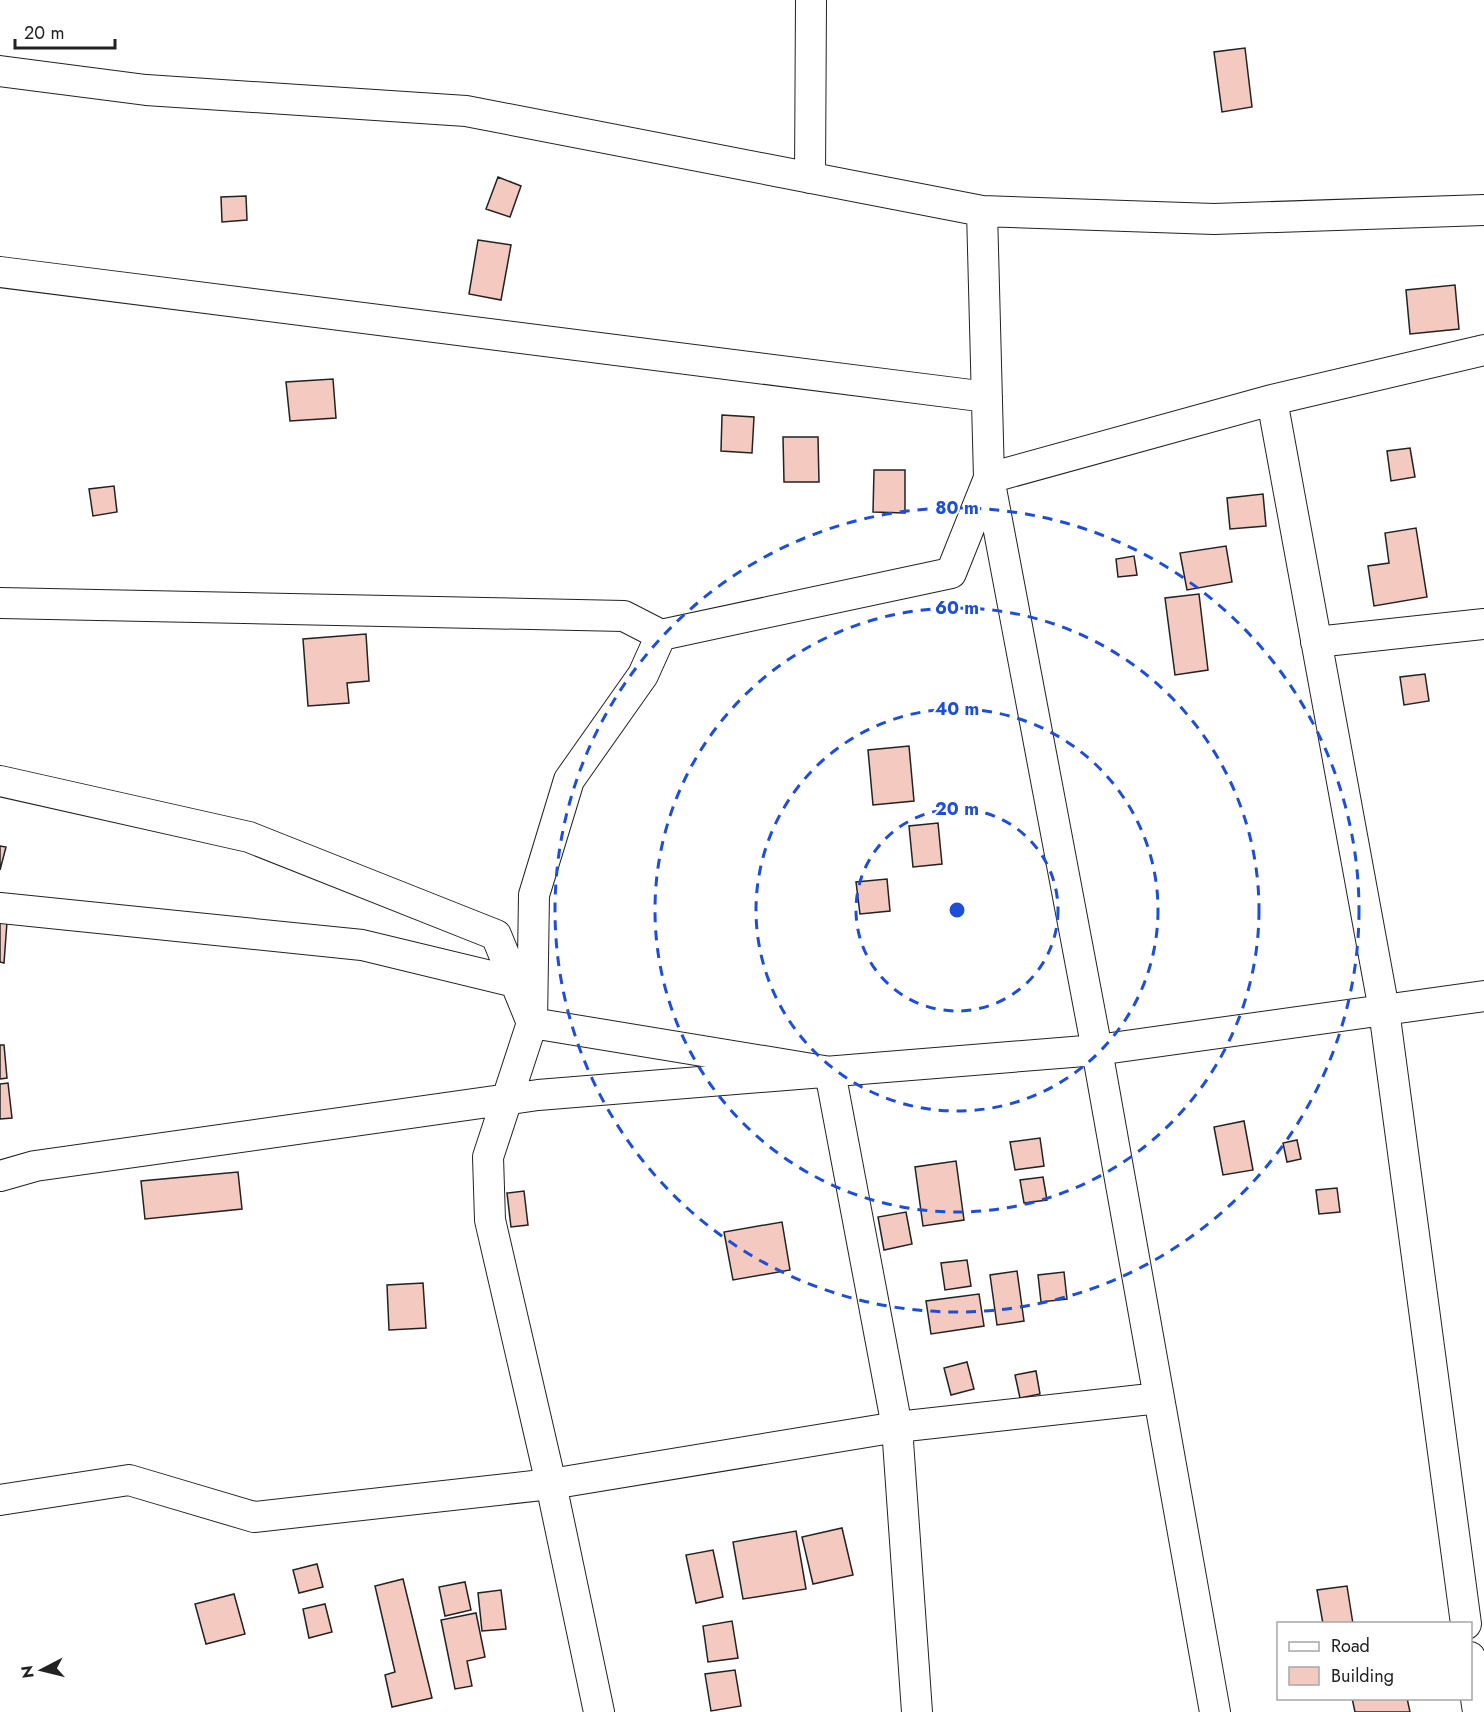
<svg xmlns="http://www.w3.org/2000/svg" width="1484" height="1712" viewBox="0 0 1484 1712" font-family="Jost,sans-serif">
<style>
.building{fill:#f3c9c0;stroke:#222;stroke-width:1.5}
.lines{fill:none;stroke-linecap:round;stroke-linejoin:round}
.minor-casing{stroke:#222;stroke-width:32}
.minor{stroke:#fff;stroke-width:30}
.ring{fill:none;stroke:#1d4ed8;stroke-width:3;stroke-dasharray:10 8}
.centre{fill:#1d4ed8;stroke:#fff;stroke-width:3}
.ring-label{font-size:18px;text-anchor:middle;font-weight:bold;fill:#1d4ed8;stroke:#fff;stroke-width:4.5;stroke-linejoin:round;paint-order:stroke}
</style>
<rect width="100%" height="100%" fill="#fff"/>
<path class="building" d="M1245,48L1252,107L1222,112L1214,52Z
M498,177L521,186L510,217L486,209Z
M246,196L247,220L222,222L221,197Z
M478,240L511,245L501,300L469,294Z
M1455,285L1459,329L1410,334L1406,290Z
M333,379L336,418L290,421L286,382Z
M722,415L754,417L752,453L721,451Z
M783,437H818L819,482H784Z
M1410,448L1415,477L1391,481L1387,451Z
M874,470H905V513L873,512Z
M114,486L117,512L93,516L89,489Z
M1263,494L1266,526L1230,529L1227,498Z
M1416,528L1427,597L1374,606L1368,566L1389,563L1385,533Z
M1226,546L1232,582L1187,590L1180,553Z
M1134,556L1137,575L1118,577L1116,559Z
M1199,594L1208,670L1175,675L1165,598Z
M366,634L369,681L347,683L349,703L308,706L303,639Z
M1425,674L1429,701L1404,705L1400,677Z
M909,746L914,801L873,805L868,750Z
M938,823L942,864L913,867L909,826Z
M0,846L6,847L0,870Z
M887,879L890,911L860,914L856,882Z
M0,922H7L4,963L0,962Z
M0,1045H4L7,1078L0,1079Z
M8,1083L12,1118L0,1119V1084Z
M1244,1121L1253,1170L1223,1175L1214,1127Z
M1040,1138L1044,1166L1015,1170L1010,1142Z
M1297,1140L1301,1159L1287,1162L1283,1143Z
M956,1161L964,1220L923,1226L915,1167Z
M238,1172L242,1209L145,1219L141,1181Z
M1043,1177L1047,1200L1024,1203L1020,1180Z
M1337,1188L1340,1212L1319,1214L1316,1190Z
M524,1191L528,1225L511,1227L507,1193Z
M906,1212L912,1244L884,1250L878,1217Z
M782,1222L790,1270L733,1280L724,1232Z
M967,1260L971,1286L945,1290L941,1263Z
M1017,1271L1024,1321L997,1325L990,1275Z
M1064,1272L1067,1299L1041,1302L1038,1275Z
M423,1283L426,1328L389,1330L387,1285Z
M979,1294L984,1326L931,1334L926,1301Z
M967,1362L974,1389L951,1395L944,1368Z
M1036,1371L1040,1394L1020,1398L1015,1375Z
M842,1528L853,1575L813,1584L802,1537Z
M796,1531L806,1589L743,1599L733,1542Z
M713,1550L723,1597L696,1603L686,1555Z
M317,1564L323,1587L299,1593L293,1570Z
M403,1579L432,1698L392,1707L385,1675L395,1672L375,1586Z
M465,1582L471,1610L445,1616L439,1587Z
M1347,1586L1353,1624H1323L1317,1590Z
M501,1590L506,1629L482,1631L478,1593Z
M234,1594L245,1634L206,1644L195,1604Z
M325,1604L332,1632L309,1638L303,1609Z
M476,1613L485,1657L467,1661L472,1686L455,1689L441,1620Z
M732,1621L738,1658L708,1662L703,1626Z
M735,1670L741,1706L711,1711L705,1674Z
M1352,1698H1407L1410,1712H1355Z"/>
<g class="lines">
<g class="minor-casing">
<path id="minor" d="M0,71L146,90L466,111L982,211L1214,219L1484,210
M810,178L811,0
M982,211L989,478L1097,1050L1215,1712
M0,272L987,397
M1272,400L1384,1010L1466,1624
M0,603L624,616L661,635L951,573L989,478L1272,400L1484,350
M1316,642L1484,624
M0,781L249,837L496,935L532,1023L830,1072L897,1427L917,1712
M0,908L362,945L515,982
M0,1176L35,1166L538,1095L1097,1050L1484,996
M0,1500L129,1480L254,1517L551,1484L897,1427L1159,1398
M1470,1657L1478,1712
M599,1712L551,1484L490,1220L488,1157L532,1023L534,895L569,780L643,675L661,635"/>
</g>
<use href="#minor" class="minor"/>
</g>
<g class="ring">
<circle cx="957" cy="910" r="101"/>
<circle cx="957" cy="910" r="201"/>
<circle cx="957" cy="910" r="302"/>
<circle cx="957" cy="910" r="402"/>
</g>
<circle cx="957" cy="910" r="9" class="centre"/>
<g class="ring-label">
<text x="957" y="514">80 m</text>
<text x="957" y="614">60 m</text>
<text x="957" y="715">40 m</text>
<text x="957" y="815">20 m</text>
</g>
<rect x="1277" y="1622" width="195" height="78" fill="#ffffff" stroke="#a7a7a7" stroke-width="1.5"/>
<rect x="1289" y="1642" width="30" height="9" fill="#ffffff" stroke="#a7a7a7" stroke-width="1.5"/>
<text x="1331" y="1652" font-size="18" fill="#222222">Road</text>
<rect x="1289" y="1667" width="30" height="18" fill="#f3c9c0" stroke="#a7a7a7" stroke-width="1.5"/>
<text x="1331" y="1682" font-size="18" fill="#222222">Building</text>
<g transform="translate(42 1670) rotate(263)" stroke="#ffffff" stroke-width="4.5" paint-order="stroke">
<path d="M0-4.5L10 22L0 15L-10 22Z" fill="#222222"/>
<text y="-9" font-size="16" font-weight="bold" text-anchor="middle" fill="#222222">N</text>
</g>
<path d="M15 39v9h100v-9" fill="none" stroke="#222222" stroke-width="3"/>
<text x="24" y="39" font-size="18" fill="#222222" stroke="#ffffff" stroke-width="4.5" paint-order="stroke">20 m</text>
</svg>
